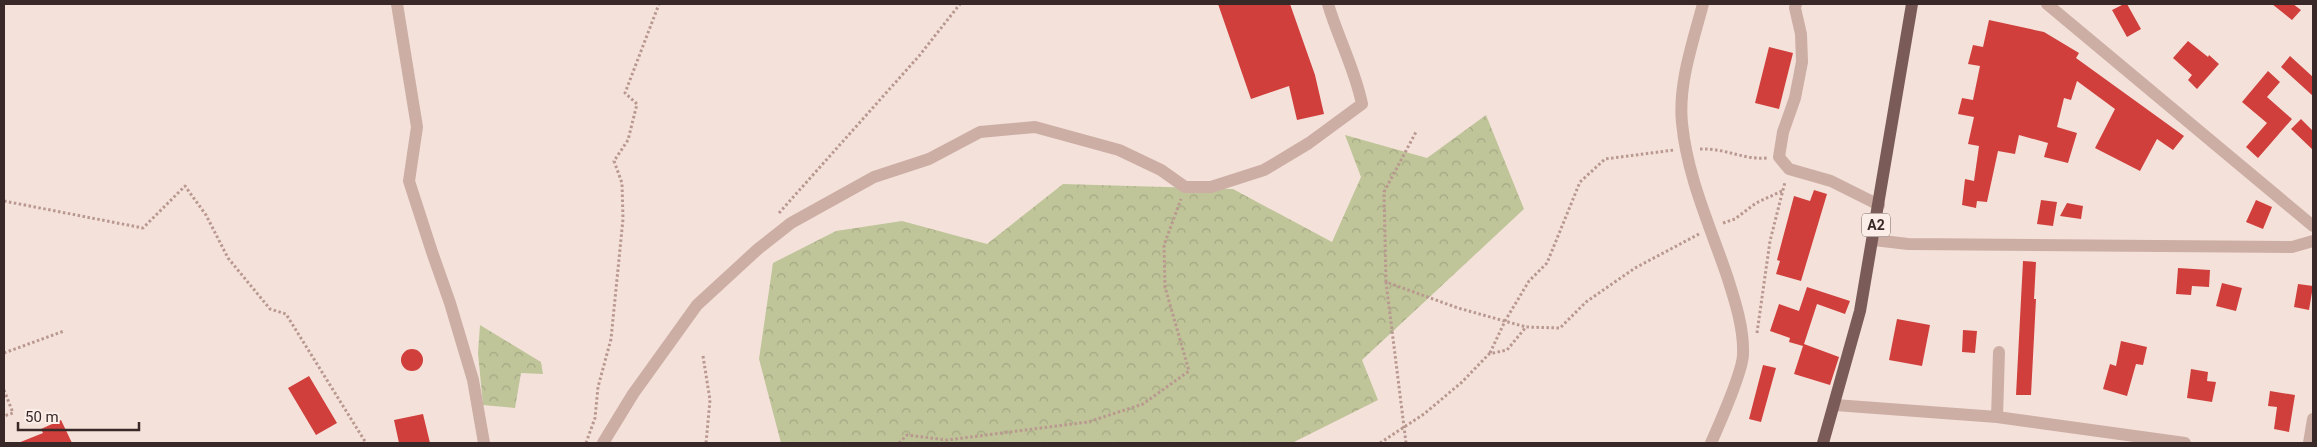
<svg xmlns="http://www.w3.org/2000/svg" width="2317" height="447" viewBox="0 0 2317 447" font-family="Roboto,sans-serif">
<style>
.forest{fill:url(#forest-crowns)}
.building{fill:#d03f3c}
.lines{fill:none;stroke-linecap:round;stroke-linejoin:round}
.path{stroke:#b9988f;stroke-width:3;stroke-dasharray:2.5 2.5;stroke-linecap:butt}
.minor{stroke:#cdaea5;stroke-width:12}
.major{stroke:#7b5b57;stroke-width:12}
.labels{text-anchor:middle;stroke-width:5;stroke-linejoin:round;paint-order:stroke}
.shield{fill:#fbede7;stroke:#726361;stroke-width:1}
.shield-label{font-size:14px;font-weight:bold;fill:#382827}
</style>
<defs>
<pattern id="forest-crowns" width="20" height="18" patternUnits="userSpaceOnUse" patternTransform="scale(1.25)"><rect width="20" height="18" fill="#bfc499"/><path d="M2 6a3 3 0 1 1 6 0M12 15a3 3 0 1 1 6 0" fill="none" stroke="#a5a884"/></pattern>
</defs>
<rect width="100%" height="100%" fill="#f4e2da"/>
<path class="forest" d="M1486,115L1524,209L1362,360L1378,400L1292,443H781L759,359L773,263L836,231L902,221L987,244L1063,184L1233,189L1332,242L1361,177L1345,135L1427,158Z
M480,325L541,362L543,374L521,373L515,408L483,405L478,353Z"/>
<path class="building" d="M1218,4H1290L1315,75L1324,114L1297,120L1289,86L1251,99Z
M2124,4H2127L2141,29L2127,37L2112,10Z
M2272,4H2293L2301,10L2292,20Z
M1989,20L2044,32L2079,53L2076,58L2184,136L2173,150L2157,139L2140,171L2095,148L2115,109L2077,81L2071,100L2064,98L2057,127L2077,133L2068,163L2044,157L2048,143L2019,135L2015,154L1998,151L1987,202L1977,201L1976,208L1962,205L1965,179L1974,181L1979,146L1968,144L1974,117L1958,114L1962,98L1973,100L1980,66L1968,64L1973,45L1983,47Z
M2188,41L2208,57L2209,55L2219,64L2197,89L2188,80L2192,75L2173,58Z
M1769,47L1793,53L1779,109L1755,103Z
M2290,56L2313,77V96L2281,67Z
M2268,71L2280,82L2267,97L2292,119L2258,158L2246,147L2267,123L2242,102Z
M2301,119L2313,131V150L2291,129Z
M1814,190L1827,194L1801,281L1776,274L1780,261L1777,260L1794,196L1810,201Z
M2041,200L2057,202L2053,226L2037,224Z
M2256,200L2272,207L2263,229L2246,222Z
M2067,203L2083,206L2081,219L2060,216Z
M2023,261L2036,262L2034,299H2036L2031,395H2016Z
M2178,268L2210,270L2209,287L2192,286L2191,295L2176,294Z
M2222,283L2242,288L2236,311L2216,306Z
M2298,284L2313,286L2309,310L2294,307Z
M1807,287L1850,301L1845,314L1817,304L1804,344L1839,357L1830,385L1794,374L1803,346L1789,342L1790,338L1770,331L1779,304L1799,311Z
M1897,319L1930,325L1922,366L1889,360Z
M1963,330L1977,331L1975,353L1962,352Z
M2121,341L2147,347L2143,365L2136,364L2127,396L2103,389L2110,364L2116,366Z
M401 360a11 11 0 1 1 22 0a11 11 0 1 1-22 0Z
M1763,365L1776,368L1761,422L1749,419Z
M2191,369L2208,372L2207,381L2216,382L2212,402L2187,398Z
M309,376L337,423L316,435L288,388Z
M2270,391L2295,395L2289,432L2274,429L2277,407L2268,406Z
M423,414L430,443H399L394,420Z
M61,420L72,443H18L43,433L41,429Z"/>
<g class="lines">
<path class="path" d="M1700,149C1726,148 1743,160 1767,158
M4,201L143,228L185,186L206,215L228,258L270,309L286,314L366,443
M779,213L919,56L960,4
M1723,223L1735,219L1756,203L1782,191
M1386,282L1384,192L1416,132
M1757,333L1770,241L1785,182
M4,353L64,331
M1490,353L1505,321L1529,281L1547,263L1580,182L1605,159L1674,150
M703,356L710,400L706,443
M4,390L13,413L4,416
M586,443L595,418L598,387L611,339L623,219L622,183L614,161L628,140L637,104L625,93L659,4
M899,443L907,435L947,440L1088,422L1143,404L1189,371L1165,287L1164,245L1181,199
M1380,443L1424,414L1462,382L1489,354L1507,350L1526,327L1560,328L1586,302L1635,268L1699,234
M1406,443L1386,282L1458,308L1526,327"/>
<path class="minor" d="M397,4L417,127L409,181L432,252L450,303L473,380L484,443
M1703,4C1693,42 1678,84 1682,123C1687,176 1710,226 1727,276C1735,301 1744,328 1743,354C1743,371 1719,425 1711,443
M1796,4L1795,8L1801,34L1802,62L1795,98L1783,132L1779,157L1789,169L1831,181L1879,205
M2047,4L2313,226
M1874,240L1908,244L2292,247L2313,241
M1835,405L1997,417L2185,443
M1997,417L1999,352
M603,443L633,394L697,305L758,249L791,223L874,177L929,159L980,132L1035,127L1119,150L1161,170L1185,187H1211L1264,170L1309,143L1362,104C1355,69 1338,38 1328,4
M2309,443L2313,419"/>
<path class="major" d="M1823,443L1860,311L1912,4"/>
</g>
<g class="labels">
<rect class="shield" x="1862" y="213.5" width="28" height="23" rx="4"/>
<g class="shield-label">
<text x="1876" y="230">A2</text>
</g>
</g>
<rect width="2317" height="447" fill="none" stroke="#382827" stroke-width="10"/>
<path d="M18 422v8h121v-8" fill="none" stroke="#382827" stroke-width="2.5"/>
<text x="25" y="422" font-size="15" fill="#382827" stroke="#fbede7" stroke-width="4" paint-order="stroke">50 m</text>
</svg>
